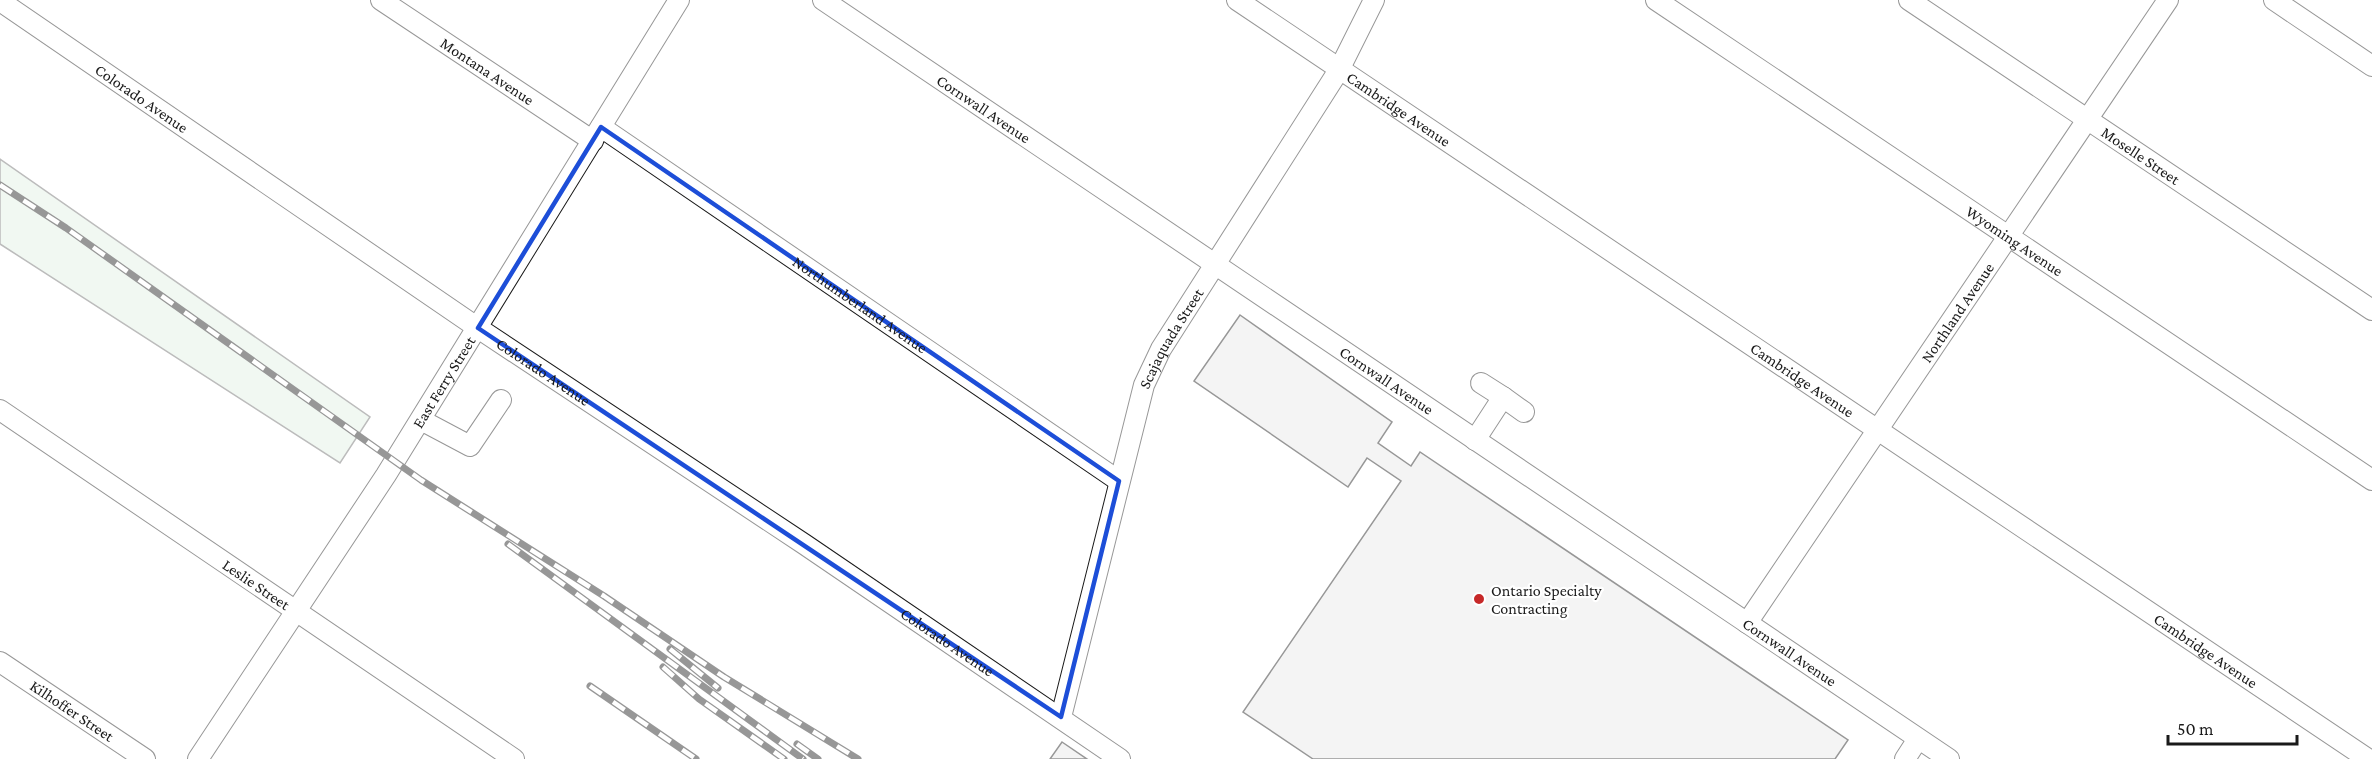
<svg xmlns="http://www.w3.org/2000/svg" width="2372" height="759" viewBox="0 0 2372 759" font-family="'Crimson Pro',serif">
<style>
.green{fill:#e0efe3;stroke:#6a6a6a;stroke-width:1.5}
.building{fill:#e6e6e6;stroke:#1a1a1a;stroke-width:1.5}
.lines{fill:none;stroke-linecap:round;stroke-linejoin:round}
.minor-casing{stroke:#1a1a1a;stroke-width:22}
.minor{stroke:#fff;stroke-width:20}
.rail-casing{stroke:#1a1a1a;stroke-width:7}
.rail{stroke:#fff;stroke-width:4.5;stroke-dasharray:14;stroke-linecap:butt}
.marked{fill:none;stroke:#1d4ed8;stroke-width:4.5;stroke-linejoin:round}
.poi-dot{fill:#c62828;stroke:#fff;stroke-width:2}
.labels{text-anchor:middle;stroke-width:4.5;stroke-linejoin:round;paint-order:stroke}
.street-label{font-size:16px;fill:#1a1a1a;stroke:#fff}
.poi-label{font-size:16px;fill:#1a1a1a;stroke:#fff;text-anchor:start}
</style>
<rect width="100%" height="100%" fill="#fff"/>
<path class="green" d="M0,159L370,417L340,463L0,244Z"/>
<path class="building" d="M1240,315L1392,422L1378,443L1411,466L1420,452L1848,740L1835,759H1313L1243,712L1401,481L1367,458L1348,487L1194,381Z
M1062,742L1087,759H1050Z"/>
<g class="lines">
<g class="minor-casing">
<g id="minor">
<path id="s1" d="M381,0L593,141"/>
<path id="s2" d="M823,0L1949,759"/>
<path id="s3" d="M1237,0L2368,759"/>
<path id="s4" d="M1656,0L2372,480"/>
<path id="s5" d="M1909,0L2372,310"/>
<path d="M2274,0L2372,66"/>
<path id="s6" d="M0,1L478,328L804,544L1120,759"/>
<path id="s7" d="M601,127L1119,481"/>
<path d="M1481,383L1503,397"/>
<path id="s8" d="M0,410L514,759"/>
<path d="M421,420L470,446L501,400"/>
<path d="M1475,440L1503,397L1524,412"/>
<path id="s9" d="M1747,623L2168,0"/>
<path id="s10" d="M0,662L145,759"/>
<path id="s11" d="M1061,717L1144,385L1161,349L1339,70L1374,0"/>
<path id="s12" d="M198,759L386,475L679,0"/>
<path d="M1905,759L1918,739"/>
</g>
</g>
<use href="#minor" class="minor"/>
<g class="rail-casing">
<path id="rail" d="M0,185L66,228L421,480L604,596L724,677L858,759
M508,544L803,759
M670,649L718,688
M663,667L699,699L784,759
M590,686L696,759
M797,744L818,759"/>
</g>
<use href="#rail" class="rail"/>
</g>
<path d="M0 0H2372V759H0ZM601,127L1119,481L1061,717L478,328Z" fill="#fff" fill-opacity=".55" fill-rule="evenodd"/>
<path class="marked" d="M601,127L1119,481L1061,717L478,328Z"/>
<circle class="poi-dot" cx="1479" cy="599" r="6"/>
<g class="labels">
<g class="street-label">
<text dy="6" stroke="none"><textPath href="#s1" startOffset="128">Montana Avenue</textPath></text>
<text dy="6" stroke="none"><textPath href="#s6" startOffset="172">Colorado Avenue</textPath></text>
<text dy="6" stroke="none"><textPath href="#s2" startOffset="194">Cornwall Avenue</textPath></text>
<text dy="6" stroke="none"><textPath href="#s3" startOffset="195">Cambridge Avenue</textPath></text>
<text dy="6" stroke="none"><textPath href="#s5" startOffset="279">Moselle Street</textPath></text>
<text dy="6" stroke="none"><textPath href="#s4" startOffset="432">Wyoming Avenue</textPath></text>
<text dy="6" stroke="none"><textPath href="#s7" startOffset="314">Northumberland Avenue</textPath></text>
<text dy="6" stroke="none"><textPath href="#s9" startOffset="375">Northland Avenue</textPath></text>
<text dy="6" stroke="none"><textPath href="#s11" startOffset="396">Scajaquada Street</textPath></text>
<text dy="6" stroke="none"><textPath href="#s6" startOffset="658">Colorado Avenue</textPath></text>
<text dy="6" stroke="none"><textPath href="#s2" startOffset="680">Cornwall Avenue</textPath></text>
<text dy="6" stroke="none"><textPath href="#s3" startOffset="681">Cambridge Avenue</textPath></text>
<text dy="6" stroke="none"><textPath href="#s12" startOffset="450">East Ferry Street</textPath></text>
<text dy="6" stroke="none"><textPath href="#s8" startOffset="310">Leslie Street</textPath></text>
<text dy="6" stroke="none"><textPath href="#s6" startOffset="1144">Colorado Avenue</textPath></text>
<text dy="6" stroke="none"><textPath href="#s3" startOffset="1167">Cambridge Avenue</textPath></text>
<text dy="6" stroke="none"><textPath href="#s2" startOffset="1166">Cornwall Avenue</textPath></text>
<text dy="6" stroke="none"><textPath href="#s10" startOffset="87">Kilhoffer Street</textPath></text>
</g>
<g class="poi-label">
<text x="1491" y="596">Ontario Specialty<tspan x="1491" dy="18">Contracting</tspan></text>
</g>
</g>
<path d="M2168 735v9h129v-9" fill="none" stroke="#1a1a1a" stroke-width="3"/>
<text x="2177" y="735" font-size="18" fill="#1a1a1a" stroke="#ffffff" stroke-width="4.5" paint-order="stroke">50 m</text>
</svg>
